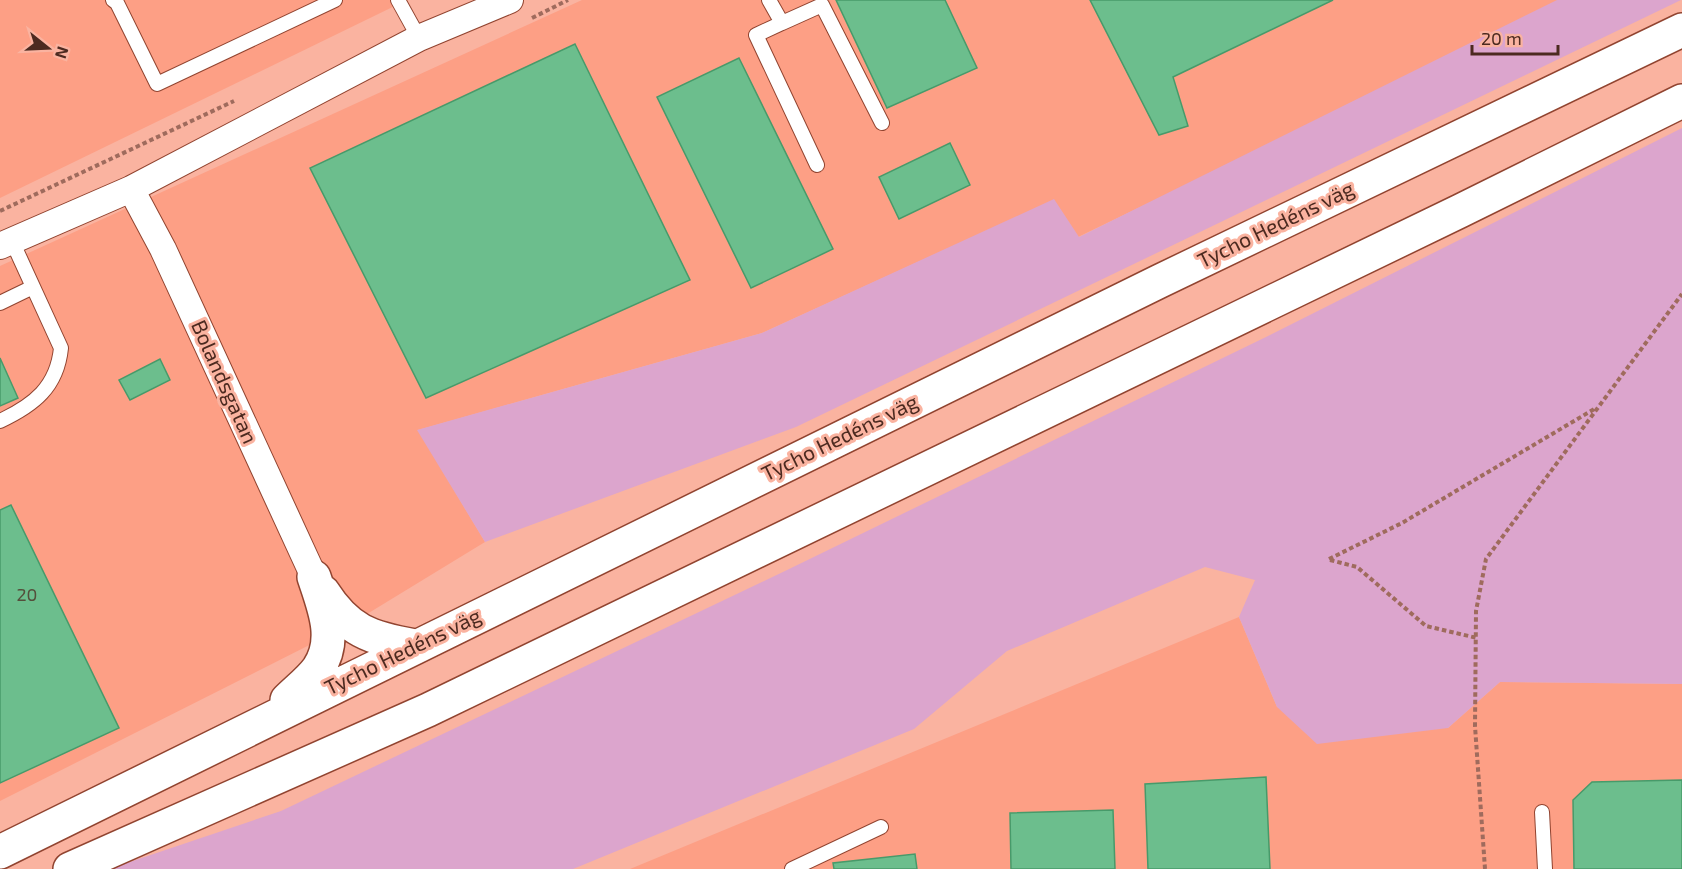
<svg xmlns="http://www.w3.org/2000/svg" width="1682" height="869" viewBox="0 0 1682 869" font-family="'Exo 2',sans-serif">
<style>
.built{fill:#fd9f85}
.green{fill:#dca5cd}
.building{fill:#6cbe8d;stroke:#479a6a;stroke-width:1.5}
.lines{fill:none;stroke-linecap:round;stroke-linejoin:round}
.lane-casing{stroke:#914430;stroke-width:16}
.street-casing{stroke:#914430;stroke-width:28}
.secondary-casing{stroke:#914430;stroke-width:36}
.path{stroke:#9f6b5d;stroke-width:4;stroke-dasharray:4.5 3;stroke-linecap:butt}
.lane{stroke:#fff;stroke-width:14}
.street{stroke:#fff;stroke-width:26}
.secondary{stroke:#fff;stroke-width:33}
.labels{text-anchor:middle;stroke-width:6;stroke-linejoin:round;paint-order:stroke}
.number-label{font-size:18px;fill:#544f3b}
.street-label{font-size:21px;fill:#4c2a20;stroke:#fab3a0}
</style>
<rect width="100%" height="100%" fill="#fab3a0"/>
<path class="built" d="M0,0H407L0,198Z
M582,0H1570L1078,237L1054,200L762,333L418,430L485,542L349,625L0,801V266Z
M1239,617L1277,707L1448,728L1500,682L1682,684V869H630Z"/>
<path class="green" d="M1557,0H1681L796,427L485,542L417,430L762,333L1054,199L1079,237Z
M1682,128V684L1500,682L1448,728L1317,744L1277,707L1239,617L1255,580L1205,567L1007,651L914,729L573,869H109L281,811L785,571L1266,337Z"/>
<path class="building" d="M836,0H945L977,68L887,108Z
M1090,0H1333L1173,77L1188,126L1159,135Z
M1090,0H1333L1173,77L1188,126L1159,135Z
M575,44L690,280L426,398L310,168Z
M739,58L833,249L751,288L657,97Z
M950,143L970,185L899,219L879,177Z
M0,358L18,398L0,406Z
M160,359L170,380L130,400L119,380Z
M11,505L119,728L0,783V510Z
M1266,777L1270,869H1148L1145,784Z
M1682,780V869H1574L1573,800L1592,782Z
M1113,810L1115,869H1011L1010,813Z
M915,854L917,869H834L833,863Z"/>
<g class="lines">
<g class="lane-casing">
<path id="lane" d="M113,0L117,3L157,84L335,0
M398,0L419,38
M769,0L782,23L756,35L817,165
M782,23L822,5L882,123
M0,303L33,287
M0,421C34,405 57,387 61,348L12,241
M1542,812L1545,869
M792,869L881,827"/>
</g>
<g class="street-casing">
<path id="street" d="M131,189L163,249L314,577
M0,246L131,189L419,38L510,0"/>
</g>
<g class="secondary-casing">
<path id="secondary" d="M323,592C348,631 370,638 415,646
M287,700C297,690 310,680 318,669C338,640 324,607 314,577
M0,852L1160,281L1682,30
M70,869L428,710L1460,211L1682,101"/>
</g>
<path class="path" d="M532,18L568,0
M0,211L234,101
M1329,559L1402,523L1596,408
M1330,560L1357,567L1426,626L1477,638
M1485,869L1475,726L1476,611L1486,559L1682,294"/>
<use href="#lane" class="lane"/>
<use href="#street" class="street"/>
<use href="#secondary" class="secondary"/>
</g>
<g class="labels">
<g class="number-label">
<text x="27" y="601">20</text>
</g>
<g class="street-label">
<text transform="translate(1276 225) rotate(-26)" y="7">Tycho Hedéns väg</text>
<text transform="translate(224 382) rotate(66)" y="7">Bolandsgatan</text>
<text transform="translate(840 438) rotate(-26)" y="7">Tycho Hedéns väg</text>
<text transform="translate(403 652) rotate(-26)" y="7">Tycho Hedéns väg</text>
</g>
</g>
<g transform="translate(48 48) rotate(108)" stroke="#fab3a0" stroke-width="4.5" paint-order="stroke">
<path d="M0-4.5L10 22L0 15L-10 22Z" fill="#4c2a20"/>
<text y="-9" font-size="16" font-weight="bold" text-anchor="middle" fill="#4c2a20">N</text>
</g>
<path d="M1472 45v9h86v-9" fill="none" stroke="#4c2a20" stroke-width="3"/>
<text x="1481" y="45" font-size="18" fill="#4c2a20" stroke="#fab3a0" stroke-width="4.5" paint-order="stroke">20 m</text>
</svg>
